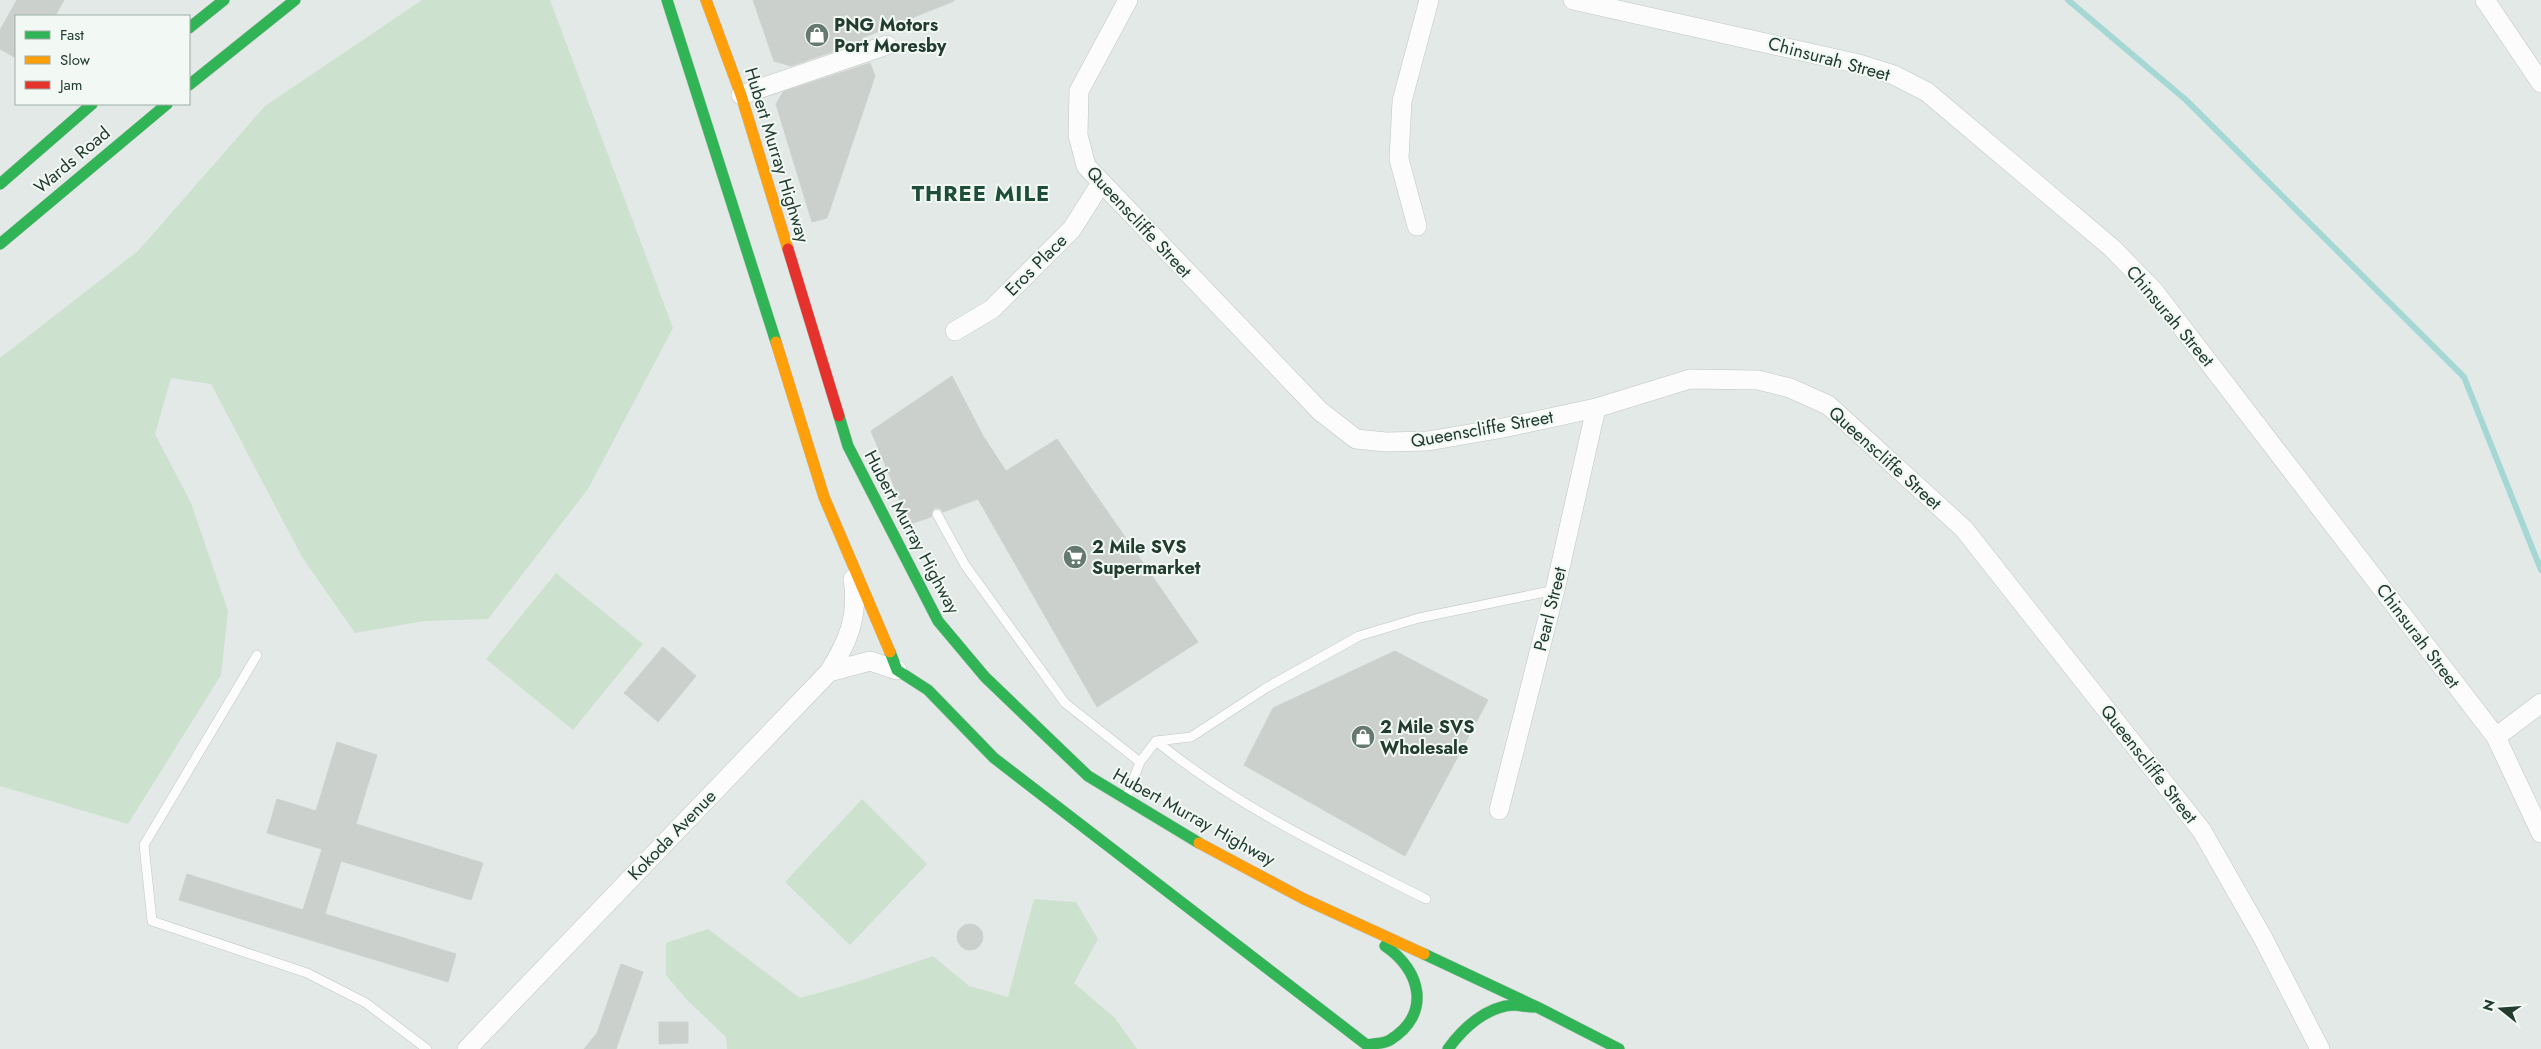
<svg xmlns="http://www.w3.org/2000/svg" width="2541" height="1049" viewBox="0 0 2541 1049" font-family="Jost,sans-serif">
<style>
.green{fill:#cce2cf}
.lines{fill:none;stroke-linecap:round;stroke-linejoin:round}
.stream{stroke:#a5d8d4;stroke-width:6}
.building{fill:#cbd0cd;stroke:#ccd2cf}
.lane-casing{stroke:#c0c6c3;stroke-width:10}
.street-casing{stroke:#c0c6c3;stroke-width:20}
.fast-casing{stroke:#bcc5c1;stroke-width:12}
.slow-casing{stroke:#bcc5c1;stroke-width:12}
.jam-casing{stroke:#bcc5c1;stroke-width:12}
.lane{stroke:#fbfcfb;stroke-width:9}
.street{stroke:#fbfcfb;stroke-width:19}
.fast{stroke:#30b455;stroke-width:11}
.slow{stroke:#ff9f0a;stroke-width:11}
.jam{stroke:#e5322d;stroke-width:11}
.labels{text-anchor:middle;stroke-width:4;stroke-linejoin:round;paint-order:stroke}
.poi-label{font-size:18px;font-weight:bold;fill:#223c30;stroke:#f2f8f4;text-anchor:start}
.street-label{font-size:18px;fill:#223c30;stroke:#f2f8f4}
.district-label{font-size:22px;font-weight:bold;letter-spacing:1px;fill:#1e4d39;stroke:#f2f8f4}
</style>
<rect width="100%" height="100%" fill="#e3e9e6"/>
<path class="green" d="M422,0H550L673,328L588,489L488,619L424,621L355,633L302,557L211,384L171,378L155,434L191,503L228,611L221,675L128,824L0,786V358L138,251L265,106Z
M556,573L643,644L573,730L486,659Z
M862,799L927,864L850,945L785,882Z
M1034,899L1076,902L1098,939L1074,983L1115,1018L1137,1049H727L726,1037L686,999L666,975V943L708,929L800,998L850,984L933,956L969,986L1008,997Z"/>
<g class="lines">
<path class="stream" d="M2068,0L2186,100L2464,377L2541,570"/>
</g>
<path class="building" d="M17,0H64L55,16H16V58L0,49V30Z
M753,0H953L954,1L862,38L863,41L791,66L774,61Z
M870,63L875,76L827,218L812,222L776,104L783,92Z
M952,376L983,436L1006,471L1057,439L1198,642L1097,707L978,499L943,512L940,508H934L931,517L910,524L871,431Z
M663,647L696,676L658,722L624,693Z
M1395,651L1488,700L1405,856L1244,765L1273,708Z
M337,742L377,755L356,824L483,863L471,900L341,861L325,914L456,954L448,982L179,900L187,874L303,910L322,849L267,833L277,799L316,811Z
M957 937a13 13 0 1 1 26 0a13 13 0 1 1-26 0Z
M621,964L643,972L616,1049H584L597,1033Z
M659,1022H688V1043L659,1044Z"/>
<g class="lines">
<g class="lane-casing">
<path id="lane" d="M937,514L965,565L1065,703L1140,762
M257,655L144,845L152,921L307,973L366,1003L427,1049
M1156,741C1237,807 1333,852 1426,899
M1127,796L1140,762L1156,741L1191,737L1266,688L1359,636L1419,618L1555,590"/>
</g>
<g class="street-casing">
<path id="street" d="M1128,0L1079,91L1078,135L1086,166L1320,411L1356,439L1386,442L1428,441L1498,429L1596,408L1690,379L1758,380L1790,388L1828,405L1964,529L2202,831L2263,938L2320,1049
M1573,0L1859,64L1894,75L1927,92L2112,248L2154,291L2496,737L2541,833
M2485,0L2541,83
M741,95L887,45
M1417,226L1399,159L1402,101L1429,0
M955,331L992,309L1072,229L1101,183
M829,672C848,642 859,616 853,579
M2496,737L2541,703
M1499,810L1555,590L1596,408
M467,1049L829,672L870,661L897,670"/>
</g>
<g class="fast-casing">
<path id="fast" d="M667,0L776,342
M189,28L224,0
M189,85L295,0
M0,184L92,104
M0,244L167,104
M839,416L848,446L938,621L985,677L1088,776L1199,843
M890,652L897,670L928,690L994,758L1372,1049
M1424,954L1539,1008L1619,1049
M1368,1045C1375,1043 1384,1044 1390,1040C1432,1014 1421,970 1385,946
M1448,1049C1463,1028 1486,1007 1513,1005C1519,1005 1526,1007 1533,1007"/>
</g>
<g class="slow-casing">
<path id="slow" d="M706,0L741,95L788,249
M776,342L824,497L890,652
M1199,843L1304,899L1424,954"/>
</g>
<g class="jam-casing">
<path id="jam" d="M788,249L839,416"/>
</g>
<use href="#lane" class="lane"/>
<use href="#street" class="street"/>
<use href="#fast" class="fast"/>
<use href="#slow" class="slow"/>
<use href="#jam" class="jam"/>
</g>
<defs>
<g id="shop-disc" transform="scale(1.25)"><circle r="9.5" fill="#667970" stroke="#f2f8f4"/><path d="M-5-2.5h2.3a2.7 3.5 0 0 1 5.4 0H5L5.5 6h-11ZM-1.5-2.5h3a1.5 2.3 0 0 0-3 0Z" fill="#fff"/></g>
<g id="supermarket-disc" transform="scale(1.25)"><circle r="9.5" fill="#667970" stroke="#f2f8f4"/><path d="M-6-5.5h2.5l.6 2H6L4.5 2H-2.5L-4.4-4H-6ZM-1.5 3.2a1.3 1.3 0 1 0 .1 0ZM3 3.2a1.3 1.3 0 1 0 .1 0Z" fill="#fff"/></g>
</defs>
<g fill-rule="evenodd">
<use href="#shop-disc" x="817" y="35"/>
<use href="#supermarket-disc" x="1075" y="557"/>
<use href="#shop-disc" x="1363" y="737"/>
</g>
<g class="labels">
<g class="poi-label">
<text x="834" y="31">PNG Motors<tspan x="834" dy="21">Port Moresby</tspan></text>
<text x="1092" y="553">2 Mile SVS<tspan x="1092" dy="21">Supermarket</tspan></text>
<text x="1380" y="733">2 Mile SVS<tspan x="1380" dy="21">Wholesale</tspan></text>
</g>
<g class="street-label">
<text transform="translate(1829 59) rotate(15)" y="6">Chinsurah Street</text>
<text transform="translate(777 155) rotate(73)" y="6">Hubert Murray Highway</text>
<text transform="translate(72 160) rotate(-40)" y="6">Wards Road</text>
<text transform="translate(1139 222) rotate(47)" y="6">Queenscliffe Street</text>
<text transform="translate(1036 265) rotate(-45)" y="6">Eros Place</text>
<text transform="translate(2170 316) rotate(50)" y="6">Chinsurah Street</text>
<text transform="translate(1482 429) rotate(-10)" y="6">Queenscliffe Street</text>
<text transform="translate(1885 458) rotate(42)" y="6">Queenscliffe Street</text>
<text transform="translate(912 532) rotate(62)" y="6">Hubert Murray Highway</text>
<text transform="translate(1550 609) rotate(-76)" y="6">Pearl Street</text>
<text transform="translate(2418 636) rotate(53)" y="6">Chinsurah Street</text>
<text transform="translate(2149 764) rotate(52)" y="6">Queenscliffe Street</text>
<text transform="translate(1194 817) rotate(29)" y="6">Hubert Murray Highway</text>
<text transform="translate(672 835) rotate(-46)" y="6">Kokoda Avenue</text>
</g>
<g class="district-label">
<text x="981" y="201">THREE MILE</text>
</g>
</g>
<rect x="15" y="15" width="175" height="90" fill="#f2f8f4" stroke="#9fada6"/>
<rect x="25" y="31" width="25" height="8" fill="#30b455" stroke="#9fada6"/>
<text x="60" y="40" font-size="15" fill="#223c30">Fast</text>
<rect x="25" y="56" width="25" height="8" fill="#ff9f0a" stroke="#9fada6"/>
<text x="60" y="65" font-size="15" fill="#223c30">Slow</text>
<rect x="25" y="81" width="25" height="8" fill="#e5322d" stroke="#9fada6"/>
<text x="60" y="90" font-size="15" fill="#223c30">Jam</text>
<g transform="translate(2501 1009) rotate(287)" stroke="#f2f8f4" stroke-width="4" paint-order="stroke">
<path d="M0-4L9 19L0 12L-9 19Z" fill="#223c30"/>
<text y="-8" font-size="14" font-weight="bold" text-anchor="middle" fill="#223c30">N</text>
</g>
</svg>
